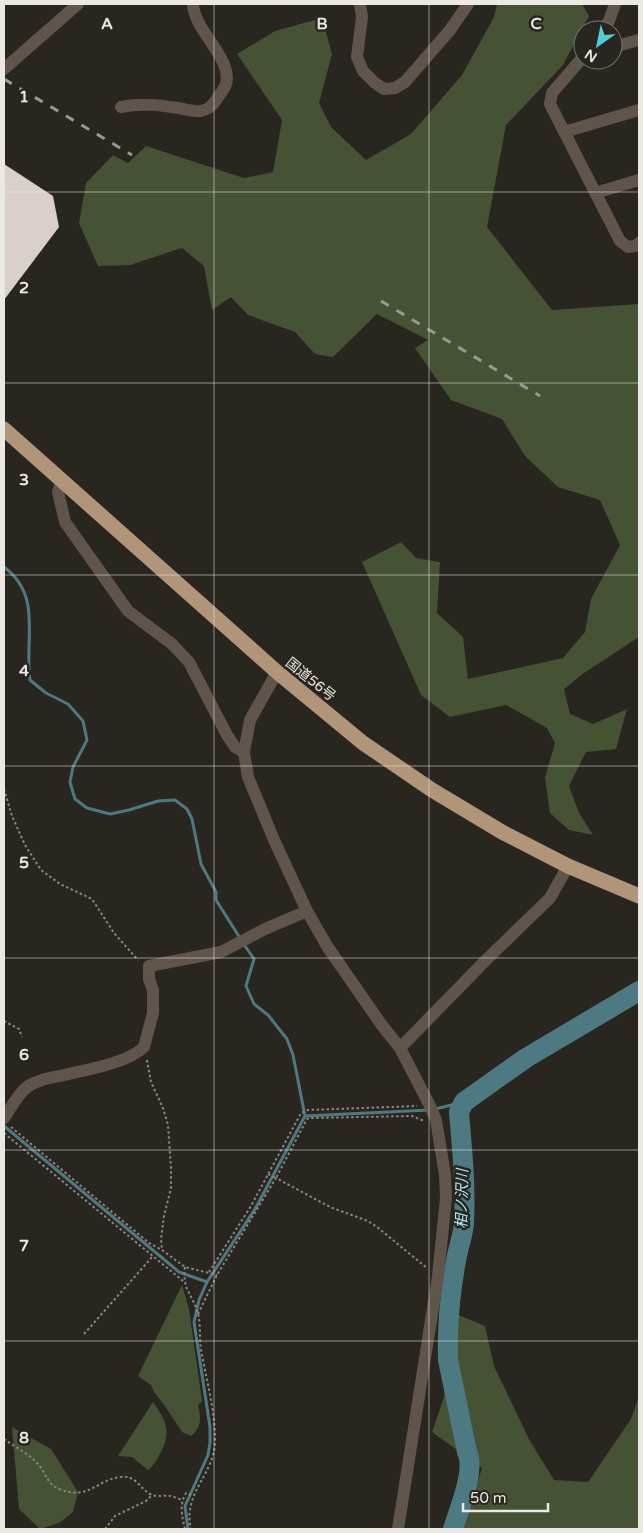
<svg xmlns="http://www.w3.org/2000/svg" width="643" height="1533" viewBox="0 0 643 1533" font-family="'Varela Round','Noto Sans JP',sans-serif">
<style>
.green{fill:#455234}
.lines{fill:none;stroke-linecap:round;stroke-linejoin:round}
.stream{stroke:#4c7982;stroke-width:3}
.river{stroke:#4c7982;stroke-width:20}
.building{fill:#d9d0cb}
.path{stroke:#8a8681;stroke-width:2;stroke-dasharray:2.5 2.5;stroke-linecap:butt}
.minor{stroke:#60554a;stroke-width:12}
.highway{stroke:#b09579;stroke-width:15}
.rail{stroke:#9b9792;stroke-width:3;stroke-dasharray:9 9;stroke-linecap:butt}
.grid{fill:none;stroke:#ece9e5;stroke-width:1;stroke-opacity:0.55}
.labels{text-anchor:middle;stroke-width:5;stroke-linejoin:round;paint-order:stroke}
.street-label{font-size:14px;fill:#ece9e5;stroke:#29251f}
.water-label{font-size:15px;font-style:italic;fill:#afedfa;stroke:#29251f}
.grid-label{font-size:16px;text-anchor:middle;font-weight:bold;fill:#ece9e5;stroke:#29251f;stroke-width:5;stroke-linejoin:round;paint-order:stroke}
</style>
<rect width="100%" height="100%" fill="#29251f"/>
<path class="green" d="M497,4H582L589,16L563,65L506,125L487,227L552,310L639,304V637L584,673L564,689L570,714L593,724L627,709L616,749L586,752L569,786L579,813L593,835L569,830L550,813L545,778L555,743L547,728L506,705L450,717L421,695L362,562L401,542L416,558L440,562L437,613L463,637L468,679L563,658L585,632L591,599L620,545L600,500L558,487L525,456L502,419L451,400L415,348L428,340L377,314L333,357L315,354L295,332L248,315L231,297L212,310L204,266L182,248L130,265L98,266L79,223L86,183L113,155L128,163L146,146L244,178L273,172L282,120L237,54L275,31L322,18L332,54L319,103L331,127L366,160L411,134L462,75L494,17Z
M182,1285L189,1309L202,1401L198,1405C201,1418 202,1427 191,1436L182,1432L165,1406L154,1392L151,1385L138,1376Z
M456,1314L485,1326L494,1366L530,1441L554,1480L588,1482L631,1419L639,1396V1529H462L482,1468L432,1432L444,1397Z
M153,1402C166,1420 172,1432 160,1454C156,1460 154,1466 148,1470L132,1457L118,1456Z
M12,1427L51,1449L78,1492L73,1512L59,1523L40,1529L19,1509Z"/>
<g class="lines">
<path class="stream" d="M4,567C43,596 24,639 30,680L46,693L68,704L83,721L87,740L73,767L70,782L75,799L87,808L110,814L129,810L158,801L175,800L187,809L192,819L201,864L216,892V900L240,938
M435,1109L464,1102
M305,1116L429,1110
M4,1126L179,1272L207,1282
M188,1529L185,1506L208,1455L210,1443V1427L194,1322L199,1300L207,1282L255,1209L305,1116L293,1055L287,1039L268,1015L254,1004L246,986L254,959L243,943"/>
<path class="river" d="M453,1529C459,1509 476,1470 467,1452L448,1360C447,1327 450,1293 456,1261C458,1248 463,1236 464,1223C466,1186 462,1149 459,1112L464,1102L526,1058L639,991"/>
</g>
<path class="building" d="M4,164L53,196L59,227L4,300Z"/>
<g class="lines">
<path class="path" d="M4,789L12,816L25,845L41,870L60,884L92,899L114,933L138,960
M4,1021L19,1029L22,1037
M147,1060L151,1082L163,1108L168,1125L171,1168V1188L164,1216L161,1239L162,1250L185,1267L217,1275
M11,1127L149,1243L162,1250
M4,1133L183,1281
M268,1174L276,1178L307,1119L309,1118L412,1116L424,1121
M185,1267C182,1291 193,1294 198,1314C201,1325 199,1338 201,1349C206,1379 215,1409 215,1439C216,1474 182,1492 191,1529
M209,1272L251,1206L301,1113L308,1110L417,1106
M198,1314L217,1275L276,1178L330,1207L368,1221L377,1227L427,1268
M84,1334L153,1256
M4,1439C15,1447 29,1454 38,1464C46,1473 47,1484 59,1489C89,1501 96,1480 120,1477C136,1474 140,1490 152,1495C158,1497 166,1495 171,1496C175,1497 179,1499 182,1500
M105,1529L115,1516L146,1501L152,1495
M185,1529C182,1517 179,1504 186,1493L193,1496"/>
<path class="minor" d="M360,4L362,17L357,57L363,71L375,83L384,89L395,88L405,82L450,30L468,4
M602,30L609,21L615,4
M613,47L639,40
M583,57L552,93L550,104L620,241L628,247L635,246L639,243
M4,69L78,4
M121,107C141,103 159,105 178,108C185,109 195,112 201,111C210,109 214,104 218,97C221,93 225,88 226,84C233,58 194,31 193,4
M564,132L639,110
M595,193L639,180
M62,480L58,492L65,522L128,611L172,644L189,662L227,735L235,747L244,752
M277,672L250,720L244,752L248,777L274,840L307,911L327,946L381,1024L400,1048L430,1106L436,1120L445,1175L446,1198L438,1276L398,1529
M400,1048L487,959L550,898L568,866
M4,1118C11,1108 17,1095 27,1087C37,1080 49,1078 60,1076C85,1070 126,1064 144,1047L153,1013V990L149,979V966L221,952L265,929L307,911"/>
<path class="highway" d="M4,429L277,672L363,743L432,790L502,832L568,866L639,896"/>
<path class="rail" d="M4,79L132,155
M381,301L540,396"/>
</g>
<path class="grid" d="M214,4V1529M429,4V1529M4,192H639M4,383H639M4,575H639M4,766H639M4,958H639M4,1150H639M4,1341H639"/>
<g class="labels">
<g class="street-label">
<text transform="translate(311 679) rotate(39)" y="5">国道56号</text>
</g>
<g class="water-label">
<text transform="translate(462 1199) rotate(-89)" y="5">相ノ沢川</text>
</g>
</g>
<g class="grid-label">
<text x="107" y="29">A</text>
<text x="322" y="29">B</text>
<text x="536" y="29">C</text>
<text x="24" y="102">1</text>
<text x="24" y="293">2</text>
<text x="24" y="485">3</text>
<text x="24" y="676">4</text>
<text x="24" y="868">5</text>
<text x="24" y="1060">6</text>
<text x="24" y="1251">7</text>
<text x="24" y="1443">8</text>
</g>
<rect width="643" height="1533" fill="none" stroke="#ece9e5" stroke-width="10"/>
<g transform="translate(598 45) rotate(213)"><circle r="24" fill="#29251f" stroke="#77736e"/>
<path d="M0-4L9 19L0 12L-9 19Z" fill="#51ccd4"/>
<text y="-8" font-size="14" font-weight="bold" text-anchor="middle" fill="#ece9e5">N</text>
</g>
<path d="M463 1503v8h85v-8" fill="none" stroke="#ece9e5" stroke-width="2.5"/>
<text x="470" y="1503" font-size="15" fill="#ece9e5" stroke="#29251f" stroke-width="4" paint-order="stroke">50 m</text>
</svg>
